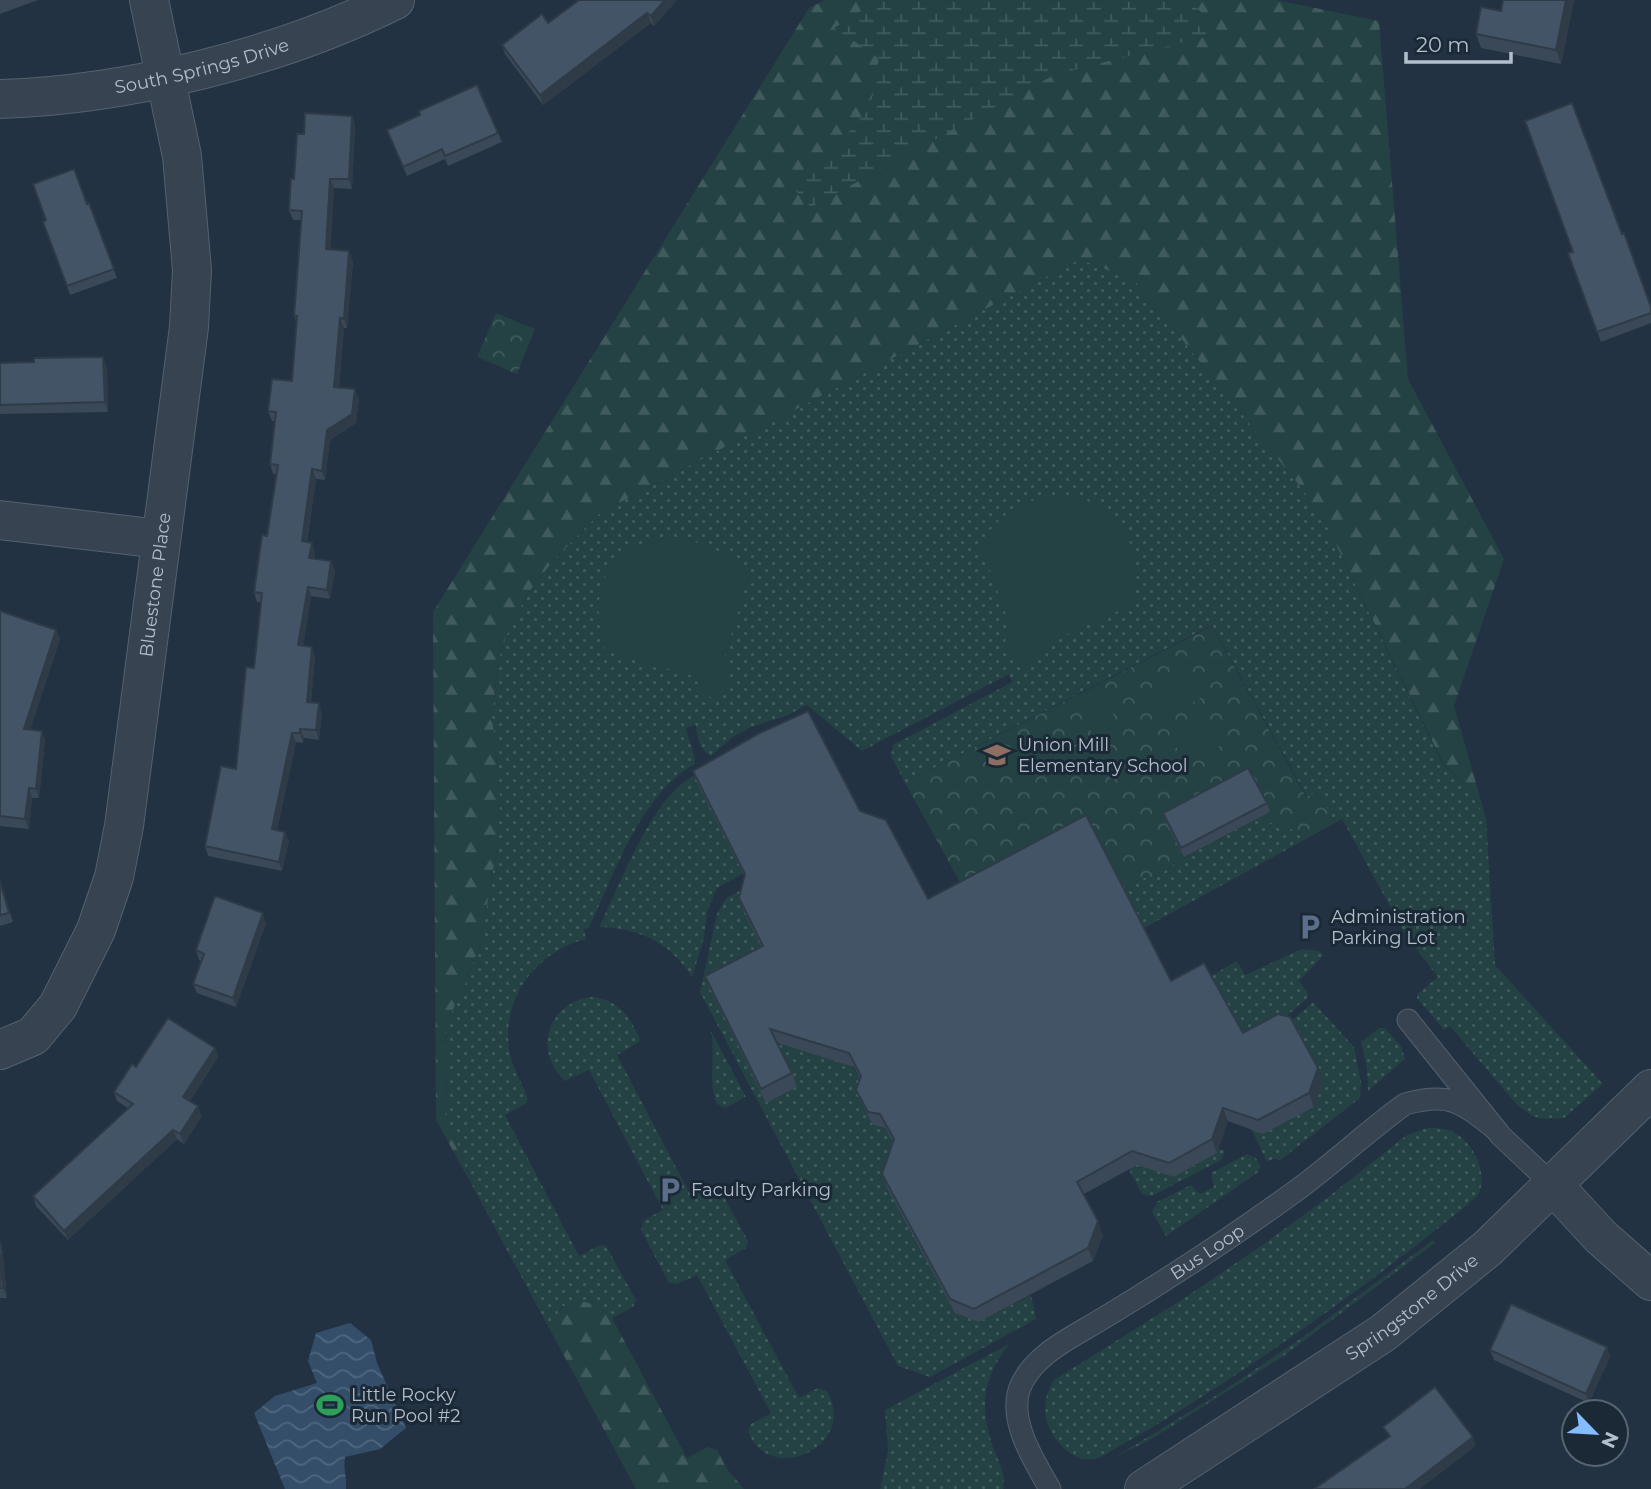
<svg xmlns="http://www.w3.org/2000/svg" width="1651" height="1489" viewBox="0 0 1651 1489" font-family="Montserrat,sans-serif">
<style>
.grass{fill:url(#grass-dots)}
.forest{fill:url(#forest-firs)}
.wetland{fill:url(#wetland-marsh)}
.park{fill:url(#park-crowns)}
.garden{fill:#244143}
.water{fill:url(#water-waves)}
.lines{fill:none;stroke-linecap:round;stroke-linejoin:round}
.service-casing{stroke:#54616f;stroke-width:23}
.minor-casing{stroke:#54616f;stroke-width:40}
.service{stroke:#374351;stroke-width:21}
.minor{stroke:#374351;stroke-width:38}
.wall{fill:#3a4858}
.shaded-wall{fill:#2f3b47}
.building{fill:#435466;stroke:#2f3b47;stroke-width:2}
.labels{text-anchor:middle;stroke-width:6;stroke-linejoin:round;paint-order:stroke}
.street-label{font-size:18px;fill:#b3becc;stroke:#1b2836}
.poi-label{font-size:18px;fill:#b3becc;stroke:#1b2836;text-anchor:start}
</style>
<defs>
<pattern id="grass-dots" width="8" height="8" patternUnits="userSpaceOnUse" patternTransform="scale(1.75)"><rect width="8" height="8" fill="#244143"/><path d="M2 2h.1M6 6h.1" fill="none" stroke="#415b5d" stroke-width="1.8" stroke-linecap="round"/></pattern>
<pattern id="forest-firs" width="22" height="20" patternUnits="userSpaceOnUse" patternTransform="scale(1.75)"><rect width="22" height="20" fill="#244143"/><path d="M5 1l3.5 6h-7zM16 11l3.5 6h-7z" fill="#415b5d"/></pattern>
<pattern id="wetland-marsh" width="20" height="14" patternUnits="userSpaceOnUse" patternTransform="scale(1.75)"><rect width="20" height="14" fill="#244143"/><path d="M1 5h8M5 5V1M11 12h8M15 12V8" fill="none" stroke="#415b5d"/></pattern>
<pattern id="park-crowns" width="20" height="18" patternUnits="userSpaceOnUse" patternTransform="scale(1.75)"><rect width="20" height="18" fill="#244143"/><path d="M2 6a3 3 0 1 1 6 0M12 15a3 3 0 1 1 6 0" fill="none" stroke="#415b5d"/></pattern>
<pattern id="water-waves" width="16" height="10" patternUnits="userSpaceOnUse" patternTransform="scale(1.75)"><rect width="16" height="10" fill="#344e6a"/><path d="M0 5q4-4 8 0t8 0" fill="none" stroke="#4f667e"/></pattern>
</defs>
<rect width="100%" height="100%" fill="#223242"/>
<path class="grass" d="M1080,259L1135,281L1319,510L1443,765L1467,787L1486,818L1495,965L1603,1084L1564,1118L1544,1119L1532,1116L1516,1104L1450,1026L1444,1030L1417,998V994L1438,977L1407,937L1342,819L1335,823L1318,792L1307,797L1212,625L905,783L891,756L893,745L1012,682L1009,674L862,751L807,705L786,716L751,727L734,736L711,756C699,749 697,738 696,725L686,728C688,740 695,752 695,764C642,792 613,876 589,928L584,929L586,939C538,951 502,996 509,1048C511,1066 522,1082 528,1099L525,1104L505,1115L579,1256L600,1245L606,1246L636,1300L633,1307L612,1318L599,1306H562L549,1328L473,1187L447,1116L445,1025L462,992L480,945L498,843L500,798L492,716L498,661L510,626L529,592L552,562L600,513Z
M740,752L743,874L717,888L707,912L704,938L692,977C670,943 640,928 599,927C619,887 644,820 675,790C692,773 718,763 740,752Z
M1254,820C1270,822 1295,827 1306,839L1142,929L1121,887L1144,878H1155L1184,857Z
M749,886L866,1090L861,1104L873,1125L885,1128L902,1158L979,1322L1031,1295L1036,1319L930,1377L898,1366L700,992L717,914L726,898Z
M1302,949L1319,951L1323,956L1299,981L1308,993L1307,998L1280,1022L1244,1040L1209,977L1237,961L1245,975Z
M589,997C617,998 629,1015 640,1039L639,1042L617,1055L691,1196L711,1185L719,1188L748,1241L746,1248L725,1260L799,1398L818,1388L827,1391C859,1447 768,1487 748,1431L751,1424L771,1413L697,1275L677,1284L669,1283L641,1230L644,1220L663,1210L589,1070L565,1081C533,1051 547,1005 589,997Z
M1313,1002L1354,1047L1361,1082L1360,1098L1279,1161L1275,1158L1267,1162L1251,1129L1264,1133L1283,1028Z
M1379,1028H1385L1401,1046L1405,1059L1368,1091L1367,1069L1361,1042Z
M711,1031L746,1097L725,1108L717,1104C707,1080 716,1056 711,1031Z
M1427,1128C1437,1128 1446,1128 1455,1133C1473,1143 1488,1172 1479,1193C1477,1197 1471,1201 1467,1205C1375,1280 1277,1350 1176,1413C1156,1425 1136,1437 1116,1448C1110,1451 1104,1457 1097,1458C1076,1465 1055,1443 1048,1425C1043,1410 1045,1393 1054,1380L1186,1297L1261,1246L1327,1198L1407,1135Z
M1136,1146L1174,1177L1217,1153L1218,1149L1225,1151L1221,1160L1152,1196L1142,1194L1129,1170Z
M1247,1154L1256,1158L1261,1167L1257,1173L1166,1236L1152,1212L1157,1202L1191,1185L1200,1194L1214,1187L1211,1173Z
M1433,1240L1435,1243L1285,1355L1148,1441L1115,1457L1220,1393L1300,1339Z
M1009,1344C981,1380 979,1410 995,1452C1000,1465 1006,1475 1003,1489H880L888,1451L885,1410Z"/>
<path class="forest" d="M825,0H1276L1379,21L1408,379L1504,559L1454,706L1486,818L1467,787L1444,765L1319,510L1135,281L1080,259L600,513L552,562L529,592L510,626L498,661L492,716L500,798L498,842L480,945L462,992L445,1025L447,1116L473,1187L436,1120L433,612L809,8Z
M581,1301L599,1306L612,1318L687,1458L708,1447L717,1450L727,1469L744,1489H636L549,1328C558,1312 562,1302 581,1301Z"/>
<path class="wetland" d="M878,0H1190L1220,33L1054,75L811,207L796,191L870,108L879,58L834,28Z"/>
<path class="park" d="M496,313L535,329L517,374L477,357Z
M1212,626L1306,797L1318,791L1335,823L1306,839C1295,827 1270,822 1254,820L1184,857L1155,878H1144L1121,887L967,895L905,783Z"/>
<path class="garden" d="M1064,496C1074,498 1086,499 1095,504C1132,525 1143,566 1133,604L1051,642L1044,658L1027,665L1010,658L1005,642L1011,628L980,544C1003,510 1023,498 1064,496Z
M679,537C708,545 728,553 749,575L723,663L732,679L730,689L714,699L703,693L694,676L606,651C595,621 594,576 622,555C638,543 660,539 679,537Z
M1189,674L1201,698L1163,718L1150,694Z
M1098,686L1118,724L1094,737L1074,699Z
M1212,720L1224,744L1186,765L1173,741Z"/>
<path class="water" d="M350,1323L371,1340L377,1363L406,1428L380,1449L345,1457C343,1469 347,1478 346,1489H285L254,1413L275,1396L317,1383L308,1361L316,1333Z"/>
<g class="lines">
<g class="service-casing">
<g id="service">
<path d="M1408,1020L1501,1136L1553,1185"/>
<path id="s1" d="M1050,1489C1035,1462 1009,1423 1019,1390C1031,1355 1073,1337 1102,1319C1170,1278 1237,1234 1301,1187C1337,1160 1369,1130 1405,1104C1449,1092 1459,1101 1493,1127"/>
</g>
</g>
<g class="minor-casing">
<g id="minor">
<path id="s2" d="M0,99C129,95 280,57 395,0"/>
<path d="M0,520L160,539"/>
<path id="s3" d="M0,1050L33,1036L58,1006L96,930L114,877L124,826L189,327L192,270L182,156L149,0"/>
<path d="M1553,1185L1601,1237L1651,1281"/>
<path id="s4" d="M1144,1489L1383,1333L1488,1248L1651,1089"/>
</g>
</g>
<use href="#service" class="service"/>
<use href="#minor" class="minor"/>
</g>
<path class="wall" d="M0,0H38L0,14Z
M677,0L654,26L651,23L543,105L505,54L502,45L548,23Z
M1503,0H1574L1561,64L1481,48L1476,34L1501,11Z
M352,116L355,125L352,189L334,188L330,250L353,261L347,328H344L339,387L359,399L356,423L330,440L325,480L316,479L307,542L315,552L314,559L331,561L335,571L330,599L311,596L303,646L315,656L311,702L322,713L319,740L304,738L303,743L296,742L277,830L289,841L282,871L208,856L205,846L236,769L254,668L261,602H257L254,592L267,536L277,474H273L270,464L275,421H272L268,411L292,381L297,323L294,316L302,220H293L289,210L294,179L304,134Z
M387,130L498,133L502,142L448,166L445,159L407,176Z
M89,203L117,278L70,295L43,222Z
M1622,234L1651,307V323L1601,342L1568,253Z
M0,363L107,367L108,412L0,414Z
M0,611L56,630L60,639L30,730L42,731L45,741L39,798H32L29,829L0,826Z
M693,771L860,811L928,899L1171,981L1243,1033L1323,1082L1314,1107L1263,1134L1228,1121L1217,1153L1174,1177L1137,1165L1084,1194L1103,1235L1093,1261L979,1322L955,1313L887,1188L882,1174L893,1142L885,1128L873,1125L861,1103L856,1090L860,1079L854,1067L778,1043L792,1073L797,1087L766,1103L710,989L705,976L761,946L744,912L739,898L745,877L698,785Z
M1267,803L1270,812L1184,857L1166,823L1163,813Z
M0,880L13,922L0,926Z
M266,923L236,1007L197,993L193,984L201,961L199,960L196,950Z
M215,1048L218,1057L190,1101L202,1116L184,1144L177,1139L68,1240L36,1206L33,1196L128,1108L117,1101L114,1092L136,1067Z
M0,1241L2,1247L7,1298H0Z
M1607,1347L1610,1357L1589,1403L1494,1360L1490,1350Z"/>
<path class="shaded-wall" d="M665,0H677L654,26L651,16Z
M1566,0H1574L1561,64L1556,50Z
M647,13L651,23L543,105L540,95Z
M352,116L355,125L352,189L349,179Z
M330,179L334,188L330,259L326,249Z
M349,251L353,261L347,328L344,319Z
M340,318L344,328L338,396L334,387Z
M103,357L107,367L108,412L105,402Z
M355,389L359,399L356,423L330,440L325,480L322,471L327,430Z
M312,469L316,479L305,551L302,541Z
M312,543L315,552L313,568L309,558Z
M331,561L335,571L330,599L327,590Z
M308,587L311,596L302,655L298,645Z
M56,630L60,639L27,739L24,729Z
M312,647L315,656L310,712L307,702Z
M319,703L322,713L319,740L316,730Z
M300,729L304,738L303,743L300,733Z
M42,731L45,741L39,798L36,789Z
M292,733L296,742L275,839L272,829Z
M29,788L32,798L29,829L25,819Z
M285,832L289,841L282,871L279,862Z
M263,913L266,923L236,1007L233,998Z
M215,1048L218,1057L187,1106L183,1097Z
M1318,1068L1323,1082L1314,1107L1309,1093Z
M198,1106L202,1116L184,1144L180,1134Z
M1223,1108L1228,1121L1217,1153L1212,1139Z
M173,1130L177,1139L68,1240L64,1231Z
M1098,1221L1103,1235L1093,1261L1088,1248Z
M0,1241L2,1247L7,1298L3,1288Z
M1607,1347L1610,1357L1589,1403L1586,1394Z
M1473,1437L1476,1446L1420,1489H1405Z"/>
<path class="building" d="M579,0H665L651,16L647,13L540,95L502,45L542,14L548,23Z
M1503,0H1566L1556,50L1476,34L1481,7L1501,11Z
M477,85L498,133L445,156L442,149L403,167L387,130L420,115L419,111Z
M1572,103L1622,234L1624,233L1651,307V313L1597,332L1568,253L1573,252L1525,121Z
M305,113L352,116L349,179H330L326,249L349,251L344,319L340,318L334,387L355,389L352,414L327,430L322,471L312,469L302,541L312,543L309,558L331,561L327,590L308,587L298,645L312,647L307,702L319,703L316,730L300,729V733H292L272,829L285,832L279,862L205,846L221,766L236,769L246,667L254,668L262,593L254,592L262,535L267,536L278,465L270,464L276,412L268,411L272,379L292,381L297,316H294L302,211L289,210L291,179H294L297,134H304Z
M74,169L87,204L89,203L114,269L67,286L43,222L46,220L33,184Z
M103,357L105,402L0,405V363L34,362V358Z
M0,611L56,630L24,729L42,731L36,789L29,788L25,819L0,816Z
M808,711L860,811L886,820L928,899L1086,815L1171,981L1204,963L1243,1033L1278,1014L1290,1017L1318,1068L1309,1093L1258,1120L1223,1108L1212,1139L1169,1163L1132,1151L1077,1182L1098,1221L1088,1248L974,1309L950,1299L882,1174L894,1139L880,1114L868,1112L856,1090L861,1076L849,1053L770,1029L792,1073L761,1089L705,976L763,946L739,898L745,874L693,771L760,733Z
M1248,768L1267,803L1181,848L1163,813Z
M0,882L9,913L0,915Z
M215,896L263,913L233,998L193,984L204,954L196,950Z
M168,1018L215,1048L183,1097L198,1106L180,1134L173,1130L64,1231L33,1196L133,1104L114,1092L132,1064L136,1067Z
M0,1254L3,1288H0Z
M1511,1304L1607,1347L1586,1394L1490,1350Z
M1435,1387L1473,1437L1405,1489H1314L1390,1436L1383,1427Z"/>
<defs>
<g id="school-bare" transform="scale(2.1)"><path d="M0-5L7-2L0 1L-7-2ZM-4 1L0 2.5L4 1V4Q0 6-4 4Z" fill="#8d6e63" stroke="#1b2836" stroke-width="2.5" paint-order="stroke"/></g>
<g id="parking-bare" transform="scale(2.1)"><path d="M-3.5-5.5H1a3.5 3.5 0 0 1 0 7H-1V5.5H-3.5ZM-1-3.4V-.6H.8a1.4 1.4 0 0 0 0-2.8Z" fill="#5c6f8a" stroke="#1b2836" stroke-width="2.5" paint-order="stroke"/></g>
<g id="stadium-bare" transform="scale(2.1)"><path d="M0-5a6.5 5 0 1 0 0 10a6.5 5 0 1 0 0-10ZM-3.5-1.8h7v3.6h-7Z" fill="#2e9e5b" stroke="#1b2836" stroke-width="2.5" paint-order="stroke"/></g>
</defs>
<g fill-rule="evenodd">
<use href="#school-bare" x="997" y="755"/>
<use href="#parking-bare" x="1310" y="927"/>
<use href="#parking-bare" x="670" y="1190"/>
<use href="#stadium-bare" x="330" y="1405"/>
</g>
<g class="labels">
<g class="street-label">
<text dy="6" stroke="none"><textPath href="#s2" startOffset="205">South Springs Drive</textPath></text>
<text dy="6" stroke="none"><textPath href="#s3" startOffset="511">Bluestone Place</textPath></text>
<text dy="6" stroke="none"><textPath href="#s1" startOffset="343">Bus Loop</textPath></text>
<text dy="6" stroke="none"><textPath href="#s4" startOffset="324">Springstone Drive</textPath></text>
</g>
<g class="poi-label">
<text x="1018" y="751">Union Mill<tspan x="1018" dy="21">Elementary School</tspan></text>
<text x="1331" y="923">Administration<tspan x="1331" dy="21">Parking Lot</tspan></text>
<text x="691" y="1196">Faculty Parking</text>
<text x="351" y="1401">Little Rocky<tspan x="351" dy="21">Run Pool #2</tspan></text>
</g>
</g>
<g transform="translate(1595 1433) rotate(115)"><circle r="33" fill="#1b2836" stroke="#586472" stroke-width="2"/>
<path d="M0-5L12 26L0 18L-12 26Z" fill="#85bcff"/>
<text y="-10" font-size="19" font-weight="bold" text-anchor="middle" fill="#b3becc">N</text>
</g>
<path d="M1406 52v10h105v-10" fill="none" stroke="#b3becc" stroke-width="3.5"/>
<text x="1416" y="52" font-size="21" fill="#b3becc" stroke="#1b2836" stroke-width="5" paint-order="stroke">20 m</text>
</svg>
